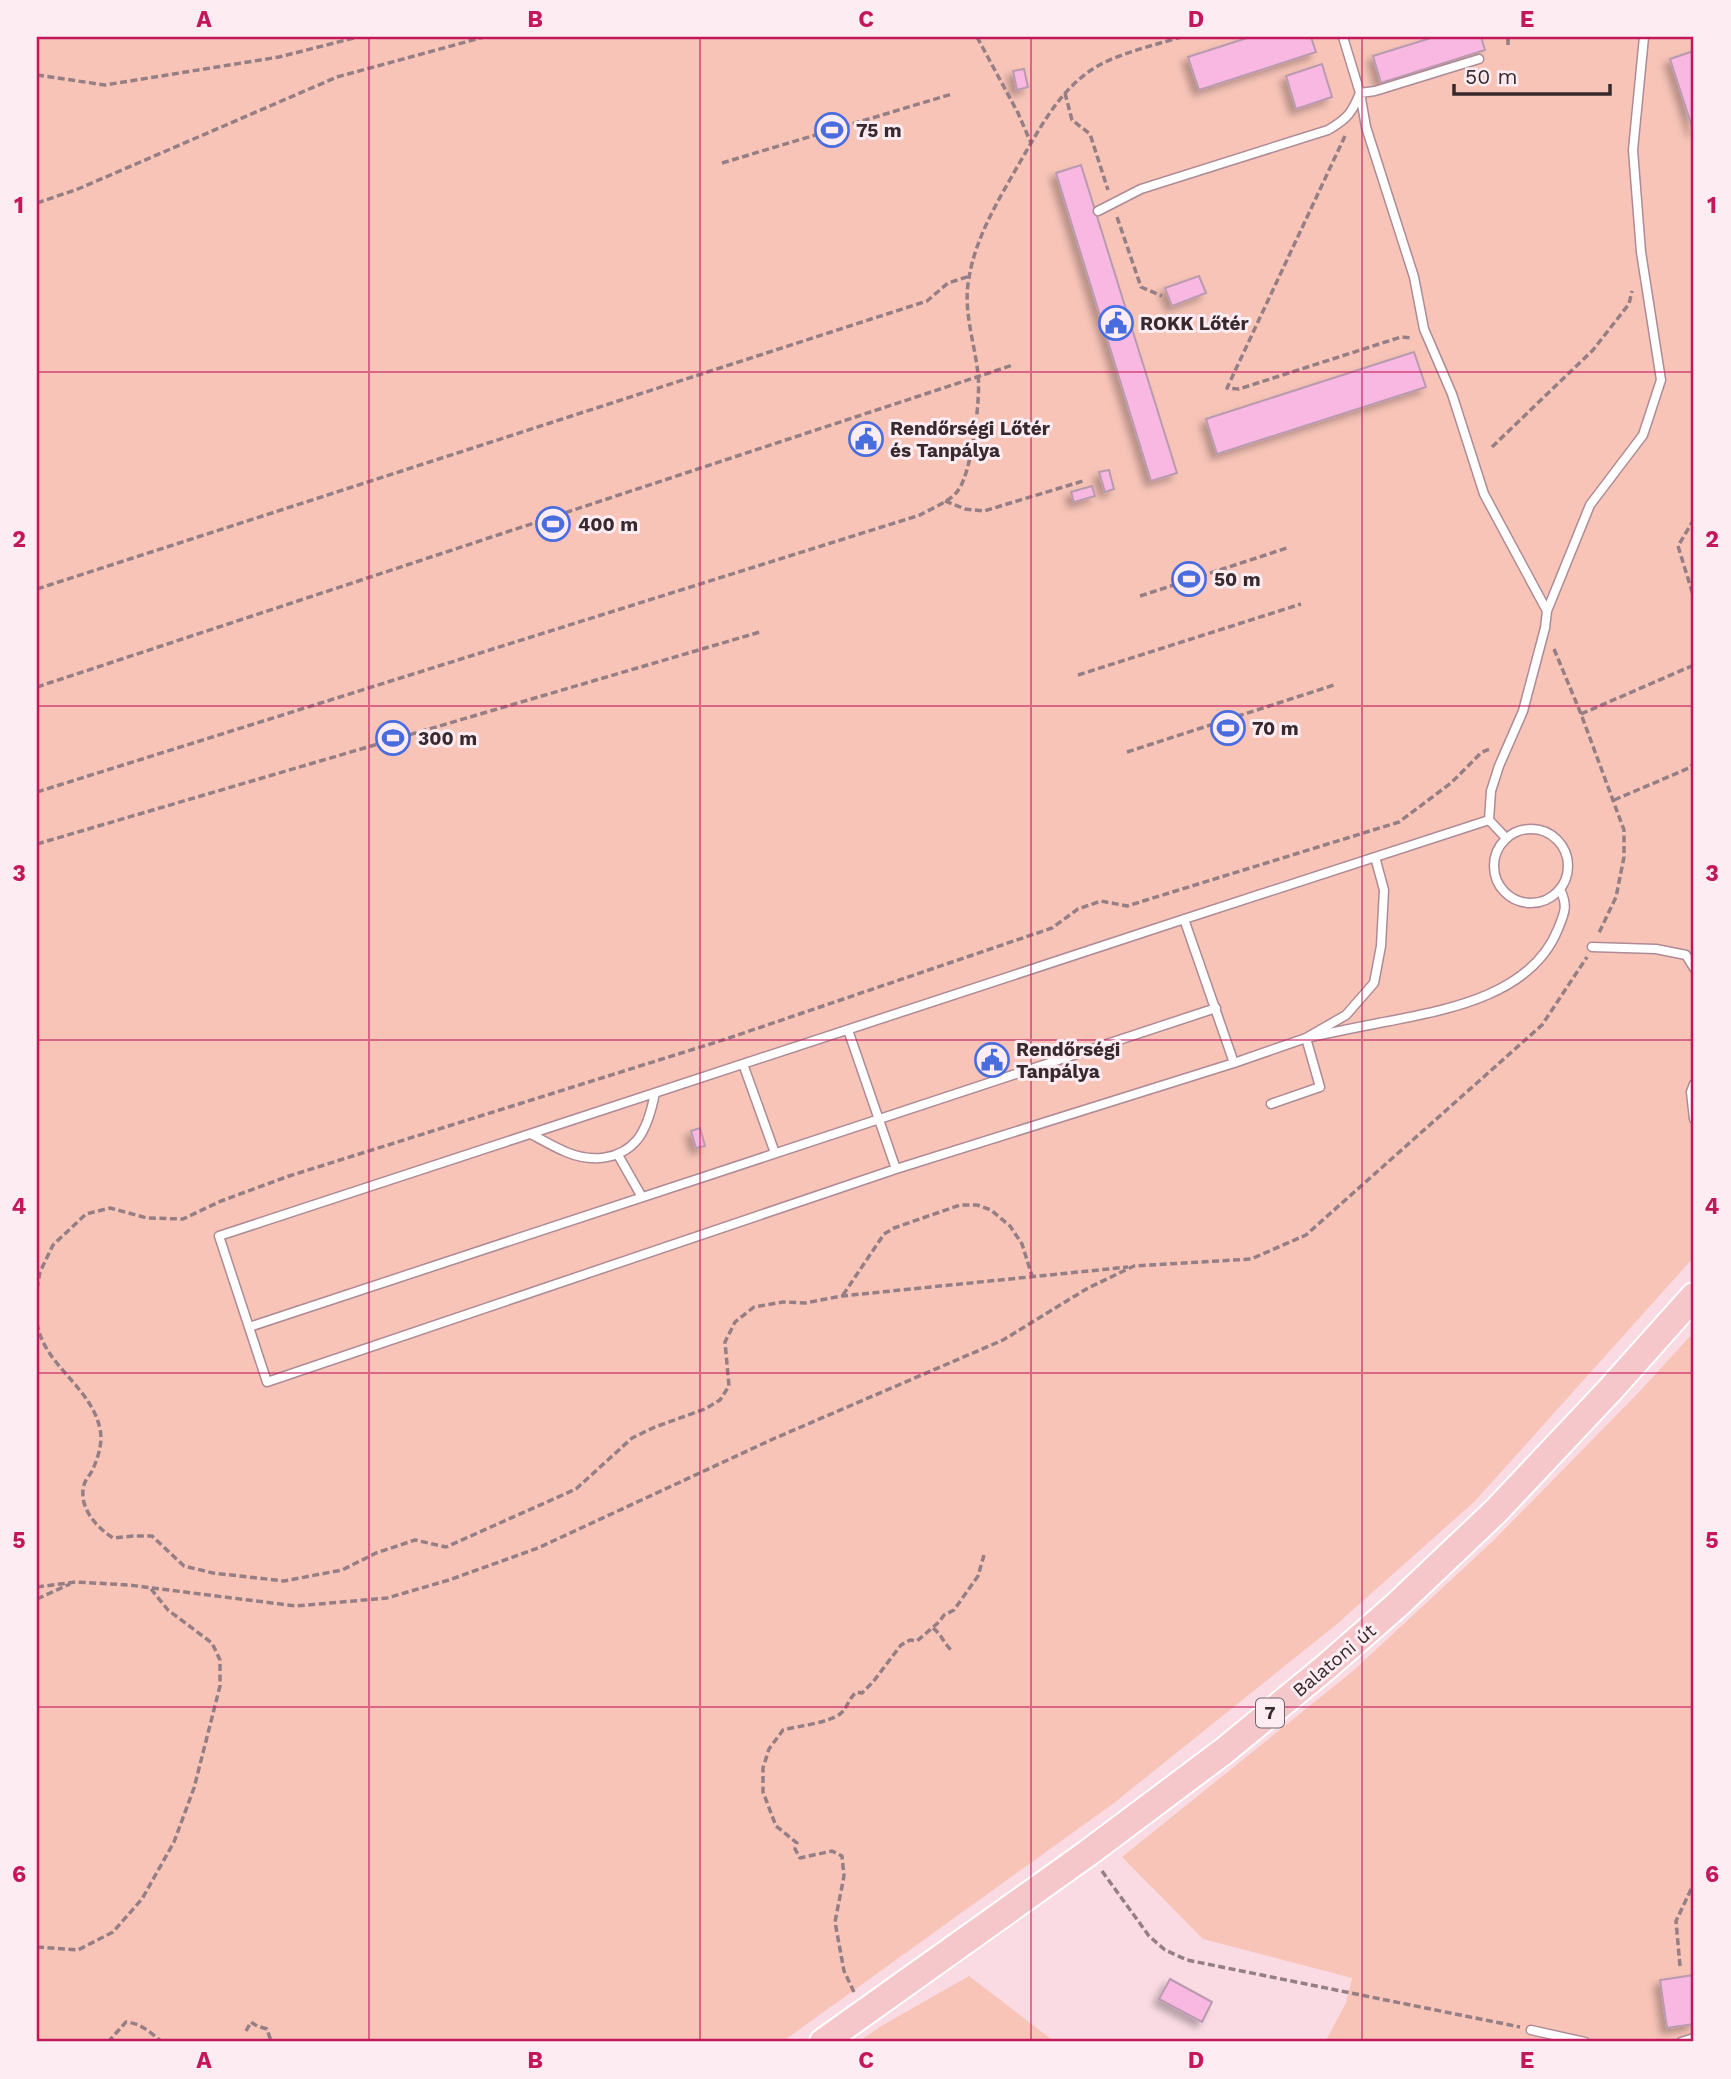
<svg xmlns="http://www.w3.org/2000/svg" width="1731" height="2079" viewBox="0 0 1731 2079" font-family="'Work Sans',sans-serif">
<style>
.green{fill:#f8c4b8}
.building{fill:#f8b8e2;stroke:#b99aae;stroke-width:2;filter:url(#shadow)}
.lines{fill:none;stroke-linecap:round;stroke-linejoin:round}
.service-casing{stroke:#ae8a95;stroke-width:11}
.primary-casing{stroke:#fff;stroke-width:30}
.path{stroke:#957f85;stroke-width:3.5;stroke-dasharray:7 3.5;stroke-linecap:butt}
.service{stroke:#fff;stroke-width:8}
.primary{stroke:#f6c7ca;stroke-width:26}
.grid{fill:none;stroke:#c2185b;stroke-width:2;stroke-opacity:0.55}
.labels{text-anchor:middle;stroke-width:6;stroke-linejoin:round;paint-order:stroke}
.shield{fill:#fdedf2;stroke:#726468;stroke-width:2}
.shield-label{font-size:18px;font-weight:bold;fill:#37292d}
.poi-label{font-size:19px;font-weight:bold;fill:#37292d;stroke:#fdedf2;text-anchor:start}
.street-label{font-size:19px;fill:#37292d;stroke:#fdedf2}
.neatline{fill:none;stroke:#c2185b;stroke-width:2.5}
.grid-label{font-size:23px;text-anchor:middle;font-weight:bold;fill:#c2185b}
</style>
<defs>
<filter id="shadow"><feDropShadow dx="-5.5" dy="5.5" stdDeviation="3.5" flood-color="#0004"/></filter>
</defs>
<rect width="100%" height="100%" fill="#fadbe4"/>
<path class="green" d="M37,37H1694V1257L1475,1501L1337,1624L1114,1803L782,2042H37Z
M1694,1332V2042H1325L1346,2003L1352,1978L1203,1939L1122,1857L1353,1671L1495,1539L1640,1391Z
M969,1976L1055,2042H858L883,2025Z"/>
<path class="building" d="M1250,37H1311L1316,52L1199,90L1188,57Z
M1434,37H1481L1485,50L1381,83L1373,56Z
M1694,51V133L1670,59Z
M1322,64L1332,97L1296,109L1286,76Z
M1024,69L1028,87L1017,90L1013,71Z
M1081,165L1177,473L1151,481L1056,173Z
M1199,276L1206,293L1172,306L1165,288Z
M1414,352L1426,387L1217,454L1206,419Z
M1109,470L1114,489L1105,492L1099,472Z
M1092,486L1095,496L1074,502L1071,492Z
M700,1128L705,1146L696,1148L691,1131Z
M1694,1975V2024L1667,2028L1660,1980Z
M1170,1979L1212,2002L1202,2022L1159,1999Z"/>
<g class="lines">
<g class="service-casing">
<path id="service" d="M1343,37L1360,93L1366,127L1414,277L1424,329L1452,394L1484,494L1547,611
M1098,211L1141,189L1328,130C1347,119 1352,113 1360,93L1375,91L1479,59
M1489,820L1506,838
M1494 866a37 37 0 1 1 74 0a37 37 0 1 1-74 0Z
M1375,857L1384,890L1381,946L1374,983L1346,1015L1306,1038L1234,1063L896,1169L267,1382L219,1236C642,1098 1065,957 1489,820L1491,791L1499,766L1523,711L1545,628L1547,611L1590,505L1643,435L1661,380L1641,252L1633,150L1644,37
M1184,919L1234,1063
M1592,947L1656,949L1686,955L1694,968
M848,1030L896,1169
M743,1064L775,1153
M1694,1084L1691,1092L1694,1119
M1271,1104L1320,1087L1306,1038C1334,1032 1362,1026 1390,1021C1451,1009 1532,994 1558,929C1565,912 1568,906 1560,889
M531,1134C542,1140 554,1147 566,1152C590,1162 619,1161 637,1140C647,1128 652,1108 655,1093
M618,1155L642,1197
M249,1327L1216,1008
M1531,2030L1585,2042
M1681,2042L1694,2038"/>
</g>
<g class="primary-casing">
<path id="primary" d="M823,2042L1088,1853L1224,1751L1325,1668L1397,1605L1496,1511L1610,1390L1694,1296"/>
</g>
<path class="path" d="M977,37L1018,113L1031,143
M1508,45V37
M37,75L105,85L279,57L358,37
M1065,93L1072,120L1090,134L1108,190
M1345,136L1227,388L1239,389L1401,337L1413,338
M722,163L952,94
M37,203L78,189L337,77L484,37
M1117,217L1141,287L1162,296
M1492,447L1593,350L1629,304L1632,291
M945,501L965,509L984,511L1083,481
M1694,519L1678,546L1694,598
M37,589L927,301L948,283L970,276
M1140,596L1287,548
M1554,649L1581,714L1624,830V857L1616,897L1598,935
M1078,675L1301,604
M37,687L1013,365
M1581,714L1694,665
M1127,752L1334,685
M37,792L920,515C932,508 952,501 959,489C972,470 981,397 978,374C975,345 964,314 968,284C974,239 998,201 1020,162C1039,130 1056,96 1087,73C1110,55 1152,46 1181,37
M1614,800L1689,768L1694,763
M37,844L760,632
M37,1289L40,1272L53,1245L86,1214L110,1208L147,1218L183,1219L221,1201L289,1176L726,1039L1052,928L1078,909L1101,901L1127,906L1399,822L1451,783L1482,752L1490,749
M843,1295L884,1234L894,1228L960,1205H977L991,1210L1010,1226L1022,1244L1032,1276
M37,1323C44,1366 91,1386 100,1429C103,1443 98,1458 92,1471C90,1475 85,1480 84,1485C78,1507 96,1527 113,1538L133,1536H152L184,1566L213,1573L284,1581L342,1570L376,1553L415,1540L446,1547L576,1489L632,1438L655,1427L705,1409L720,1400L729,1386L725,1342L735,1322L754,1307L783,1302L805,1303L842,1296L1128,1267
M37,1587L76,1582L129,1585L296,1606L387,1598L449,1580L538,1548L773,1439L1003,1340L1088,1288L1134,1266L1251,1259L1306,1235L1542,1025L1587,957
M37,1599L70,1584
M933,1628C941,1634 944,1643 951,1650
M1102,1871L1149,1936L1165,1950L1187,1960L1520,2027
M37,1947L78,1950L113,1932L142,1899L174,1842L194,1788L220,1686V1660L212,1643L168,1610L151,1589
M1680,1966L1676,1921L1694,1883
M854,1992L844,1971L835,1922L844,1876L842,1856L832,1851L800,1858L795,1849L797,1843L776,1826L763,1792V1768L769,1749L783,1730C798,1726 828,1723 840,1714C848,1708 848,1698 857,1692L862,1693L873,1682L901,1645L910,1640L917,1641L939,1622L944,1615L954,1610L978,1576L984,1555
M246,2031L251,2022L257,2026L267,2029L271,2041L275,2042
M108,2042L126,2022C141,2023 151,2033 162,2042"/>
<use href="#service" class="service"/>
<use href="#primary" class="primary"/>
</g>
<path class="grid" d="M369,37V2042M700,37V2042M1031,37V2042M1362,37V2042M37,372H1694M37,706H1694M37,1040H1694M37,1373H1694M37,1707H1694"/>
<defs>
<g id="stadium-ring" transform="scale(1.75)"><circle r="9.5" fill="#fdedf2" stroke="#496cdf" stroke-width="1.5"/><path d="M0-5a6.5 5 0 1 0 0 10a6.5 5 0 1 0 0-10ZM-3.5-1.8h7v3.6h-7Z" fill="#496cdf"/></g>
<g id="civic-ring" transform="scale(1.75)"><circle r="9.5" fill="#fdedf2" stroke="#496cdf" stroke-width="1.5"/><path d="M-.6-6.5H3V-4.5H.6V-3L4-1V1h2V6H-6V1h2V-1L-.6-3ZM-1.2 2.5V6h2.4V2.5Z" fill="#496cdf"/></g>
</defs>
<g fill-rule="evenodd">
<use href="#stadium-ring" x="832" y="130"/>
<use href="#civic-ring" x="1116" y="323"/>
<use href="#civic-ring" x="866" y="439"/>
<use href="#stadium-ring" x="553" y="524"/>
<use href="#stadium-ring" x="1189" y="579"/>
<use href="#stadium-ring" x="1228" y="728"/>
<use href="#stadium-ring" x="393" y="738"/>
<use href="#civic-ring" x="992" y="1060"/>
</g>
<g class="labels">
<rect class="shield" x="1256" y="1698.5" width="28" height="29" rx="5"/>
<g class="shield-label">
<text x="1270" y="1719">7</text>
</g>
<g class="poi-label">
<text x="856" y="137">75 m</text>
<text x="1140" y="330">ROKK Lőtér</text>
<text x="890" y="435">Rendőrségi Lőtér<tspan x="890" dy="22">és Tanpálya</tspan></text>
<text x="578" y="531">400 m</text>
<text x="1214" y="586">50 m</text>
<text x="1252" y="735">70 m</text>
<text x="418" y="745">300 m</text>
<text x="1016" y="1056">Rendőrségi<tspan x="1016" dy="22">Tanpálya</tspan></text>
</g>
<g class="street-label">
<text transform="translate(1334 1660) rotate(-40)" y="7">Balatoni út</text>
</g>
</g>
<rect width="1731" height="2079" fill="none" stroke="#fdedf2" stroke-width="77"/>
<path d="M1454 84v10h156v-10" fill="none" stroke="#37292d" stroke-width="3.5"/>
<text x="1465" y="84" font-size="21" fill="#37292d" stroke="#fdedf2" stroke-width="5" paint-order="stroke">50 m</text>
<rect x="38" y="38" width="1654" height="2002" class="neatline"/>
<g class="grid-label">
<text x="204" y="27">A</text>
<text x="535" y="27">B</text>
<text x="866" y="27">C</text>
<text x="1196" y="27">D</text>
<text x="1527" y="27">E</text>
<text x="19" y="213">1</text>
<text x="1712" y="213">1</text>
<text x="19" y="547">2</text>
<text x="1712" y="547">2</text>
<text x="19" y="881">3</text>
<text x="1712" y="881">3</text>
<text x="19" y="1214">4</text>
<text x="1712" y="1214">4</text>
<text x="19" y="1548">5</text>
<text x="1712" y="1548">5</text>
<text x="19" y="1882">6</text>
<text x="1712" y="1882">6</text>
<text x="204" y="2068">A</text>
<text x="535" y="2068">B</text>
<text x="866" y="2068">C</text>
<text x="1196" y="2068">D</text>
<text x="1527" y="2068">E</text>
</g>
</svg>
